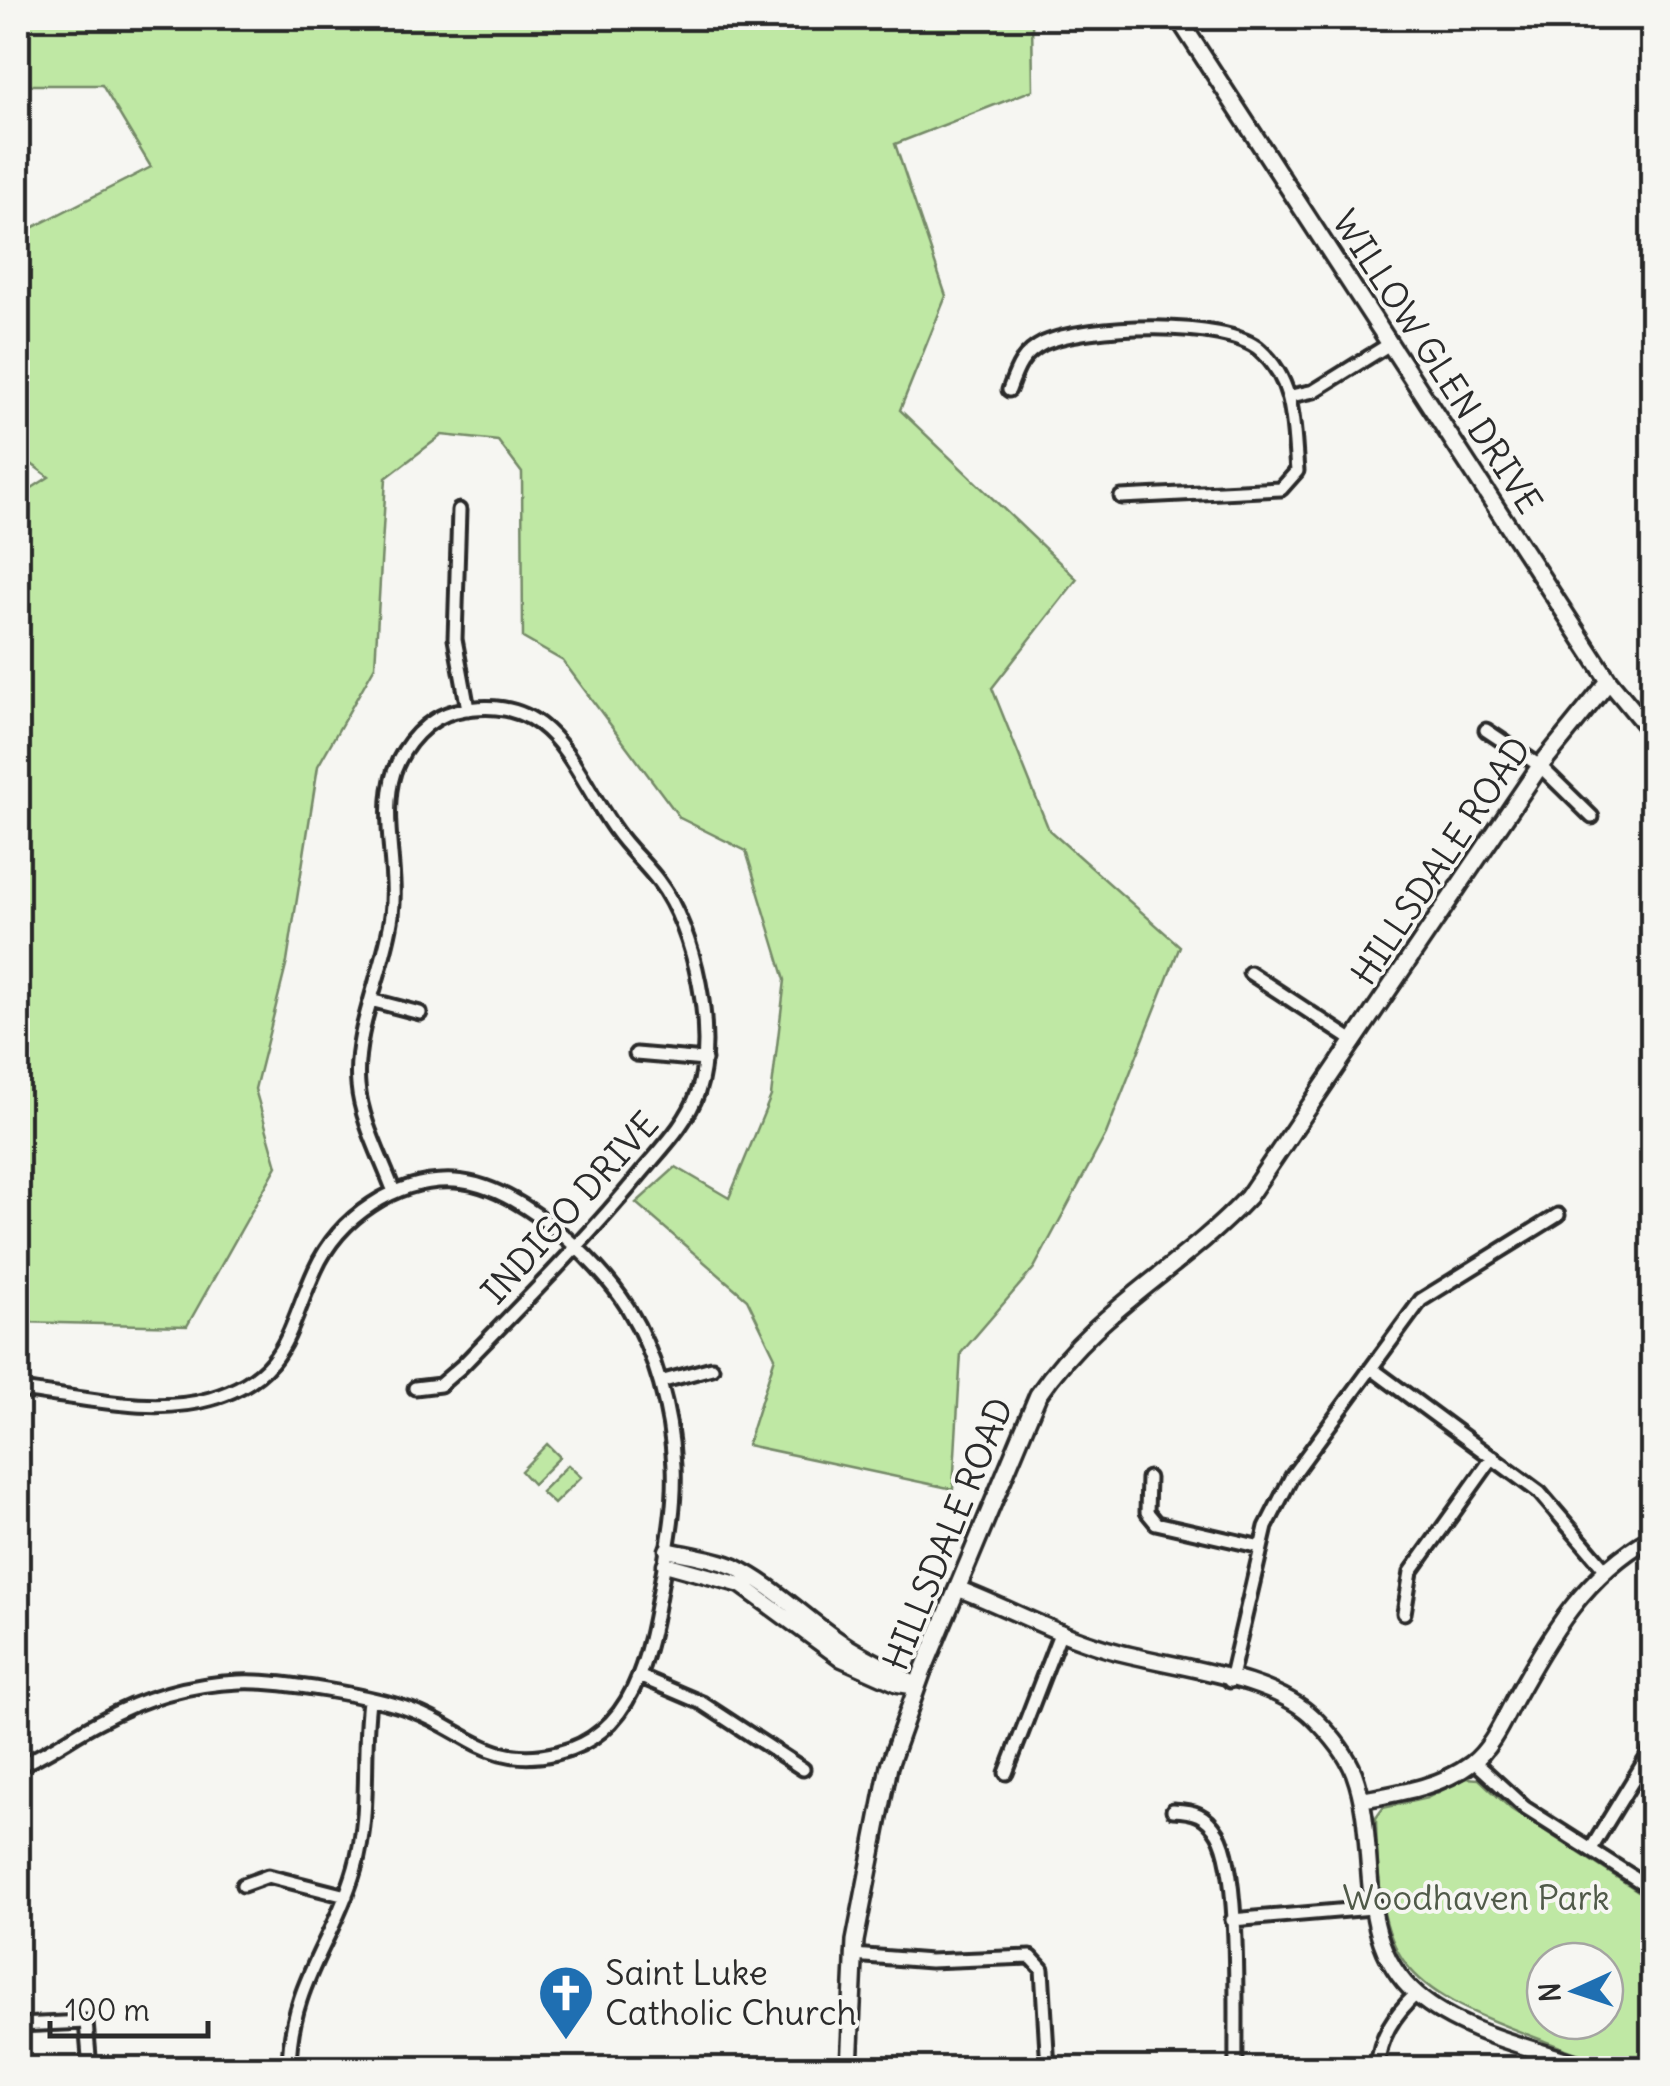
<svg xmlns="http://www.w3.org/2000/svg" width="1670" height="2086" viewBox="0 0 1670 2086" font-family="Delius,sans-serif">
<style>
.green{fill:#bfe8a4;stroke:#758a68;stroke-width:2.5;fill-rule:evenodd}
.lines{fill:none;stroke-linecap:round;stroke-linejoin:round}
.minor-casing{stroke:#2b2b2b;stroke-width:19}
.tertiary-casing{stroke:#2b2b2b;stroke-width:21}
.secondary-casing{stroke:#2b2b2b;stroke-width:22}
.minor{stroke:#f6f6f2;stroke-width:11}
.tertiary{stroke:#f6f6f2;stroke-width:14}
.secondary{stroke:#f6f6f2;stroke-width:15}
.labels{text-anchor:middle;stroke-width:8;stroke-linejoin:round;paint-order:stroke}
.street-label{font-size:35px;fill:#2b2b2b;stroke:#f6f6f2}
.park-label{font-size:35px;fill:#505a49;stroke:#f6f6f2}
.poi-label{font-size:35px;fill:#2b2b2b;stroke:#f6f6f2;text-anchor:start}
</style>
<rect width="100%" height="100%" fill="#f6f6f2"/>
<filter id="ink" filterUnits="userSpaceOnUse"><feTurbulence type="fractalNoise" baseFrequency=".01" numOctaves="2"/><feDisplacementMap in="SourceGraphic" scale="20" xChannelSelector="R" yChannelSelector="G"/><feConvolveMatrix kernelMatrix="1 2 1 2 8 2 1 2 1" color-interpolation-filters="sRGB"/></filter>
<g filter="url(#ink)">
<path class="green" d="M18,18H1032L1033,90L895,144L946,296L900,410L1077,579L992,688L1049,830L1180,946L1106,1134L1034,1268L961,1353L953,1489L747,1445L775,1357L747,1299L636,1203L676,1167L729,1198L771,1096L785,980L746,851L680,818L563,661L523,638L522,473L498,441L442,435L386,478L375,666L318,766L287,962L255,1089L277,1166L187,1326L18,1322V497L49,477L18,454V247L32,228L151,167L102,85H31L18,98Z
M547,1444L560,1457L533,1484L521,1471Z
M568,1465L581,1477L554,1504L541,1492Z
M1466,1778L1479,1779L1511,1809L1652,1900V2068C1610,2069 1574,2052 1534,2037C1401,1987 1378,1965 1376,1818L1383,1808L1427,1798ZM1605,1961V2021H1545V1961Z"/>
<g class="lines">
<g class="minor-casing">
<path id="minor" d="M1009,390C1017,368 1022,354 1044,343C1086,324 1226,319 1260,350C1296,382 1293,426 1297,471L1281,489L1121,497
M1291,396L1314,391L1388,345
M459,510L455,639L468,709
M1486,730L1540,766L1592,817
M1250,973L1355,1042
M374,1001L420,1013
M636,1054L705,1060
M394,1192C382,1159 361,1121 358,1085C353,1030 385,970 392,915C398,869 380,816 394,772C404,744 427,718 456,711C555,690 569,766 615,830C628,849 646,864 659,882C695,929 717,1035 698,1092C687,1123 663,1147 642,1172C586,1240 523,1303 462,1366L440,1385L415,1388
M1371,1368L1540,1493L1605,1569
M660,1382L712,1368
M18,1390C77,1396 152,1416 210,1399C288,1376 287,1331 315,1270C339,1217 396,1178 455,1181C516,1184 597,1258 628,1308C656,1354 671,1411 674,1466C676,1506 668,1545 661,1584C649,1652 636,1734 557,1753C489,1769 467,1730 411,1710C373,1696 279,1680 239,1682C189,1684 142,1698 98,1722C71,1736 46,1755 18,1766
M1148,1478L1147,1512L1156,1523L1261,1547
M1404,1613L1411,1572L1493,1457
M641,1677L702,1703L803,1769
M1230,1681L1266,1527L1292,1476L1421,1300L1558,1215
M1475,1762L1525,1808L1652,1889
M1006,1773L1061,1631
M1173,1810C1194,1811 1206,1814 1218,1834C1241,1872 1235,2019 1236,2068
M1591,1849L1652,1749
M243,1885L268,1876L346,1896
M1232,1920L1372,1908
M853,1955L930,1961L1031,1957L1042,1969L1048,2068
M18,2025L86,2022L90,2068
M289,2068C290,1983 333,1944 355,1868C371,1813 362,1757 369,1701
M1377,2068C1380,2036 1393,2016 1416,1994"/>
</g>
<g class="tertiary-casing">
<path id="tertiary" d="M665,1564L741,1585L842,1659L898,1684L917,1687C895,1670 873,1662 850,1648C810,1624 777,1587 735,1567C714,1558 689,1555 667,1550
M959,1589C1008,1608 1056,1634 1107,1649C1166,1667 1270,1674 1314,1718C1330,1734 1346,1752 1354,1773C1381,1846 1351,1938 1417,1995C1462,2034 1535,2048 1591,2068
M1362,1800C1399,1793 1440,1787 1471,1764C1491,1749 1503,1721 1514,1700C1551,1634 1584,1575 1652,1537"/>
</g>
<g class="secondary-casing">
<path id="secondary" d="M1178,18L1609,681L1652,733
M849,2068L855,1941L889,1766L922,1673L1038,1395C1097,1308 1179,1271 1248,1197L1540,766L1609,681"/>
</g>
<use href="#minor" class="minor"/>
<use href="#tertiary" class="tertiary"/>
<use href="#secondary" class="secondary"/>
</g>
</g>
<defs>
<g id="church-pin" transform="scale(2.875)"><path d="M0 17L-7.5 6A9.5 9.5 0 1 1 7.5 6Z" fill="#1f6fb2" stroke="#f6f6f2"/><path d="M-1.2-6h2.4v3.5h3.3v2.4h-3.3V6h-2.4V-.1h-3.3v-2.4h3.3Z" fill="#fff"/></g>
</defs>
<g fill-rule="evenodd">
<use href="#church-pin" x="566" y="1993"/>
</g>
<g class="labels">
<g class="street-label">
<text transform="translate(1437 362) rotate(57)" y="12">WILLOW GLEN DRIVE</text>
<text transform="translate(1441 861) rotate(-56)" y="12">HILLSDALE ROAD</text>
<text transform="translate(570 1208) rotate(-48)" y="12">INDIGO DRIVE</text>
<text transform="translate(948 1534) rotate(-68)" y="12">HILLSDALE ROAD</text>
</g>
<g class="park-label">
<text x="1476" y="1910">Woodhaven Park</text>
</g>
<g class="poi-label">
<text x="605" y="1985">Saint Luke<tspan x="605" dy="40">Catholic Church</tspan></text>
</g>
</g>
<rect width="1670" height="2086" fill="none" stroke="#f6f6f2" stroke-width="60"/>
<rect x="30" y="30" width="1610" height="2026" fill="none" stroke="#2b2b2b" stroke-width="4" filter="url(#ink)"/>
<g transform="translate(1575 1991) rotate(267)"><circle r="48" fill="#f6f6f2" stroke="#a5a5a2" stroke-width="2.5"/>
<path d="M0-8L18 38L0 25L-18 38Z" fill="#1f6fb2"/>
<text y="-15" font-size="28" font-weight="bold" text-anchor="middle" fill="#2b2b2b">N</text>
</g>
<path d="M50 2021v15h158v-15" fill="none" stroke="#2b2b2b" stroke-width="5"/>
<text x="65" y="2021" font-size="30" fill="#2b2b2b" stroke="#f6f6f2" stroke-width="8" paint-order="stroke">100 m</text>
</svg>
